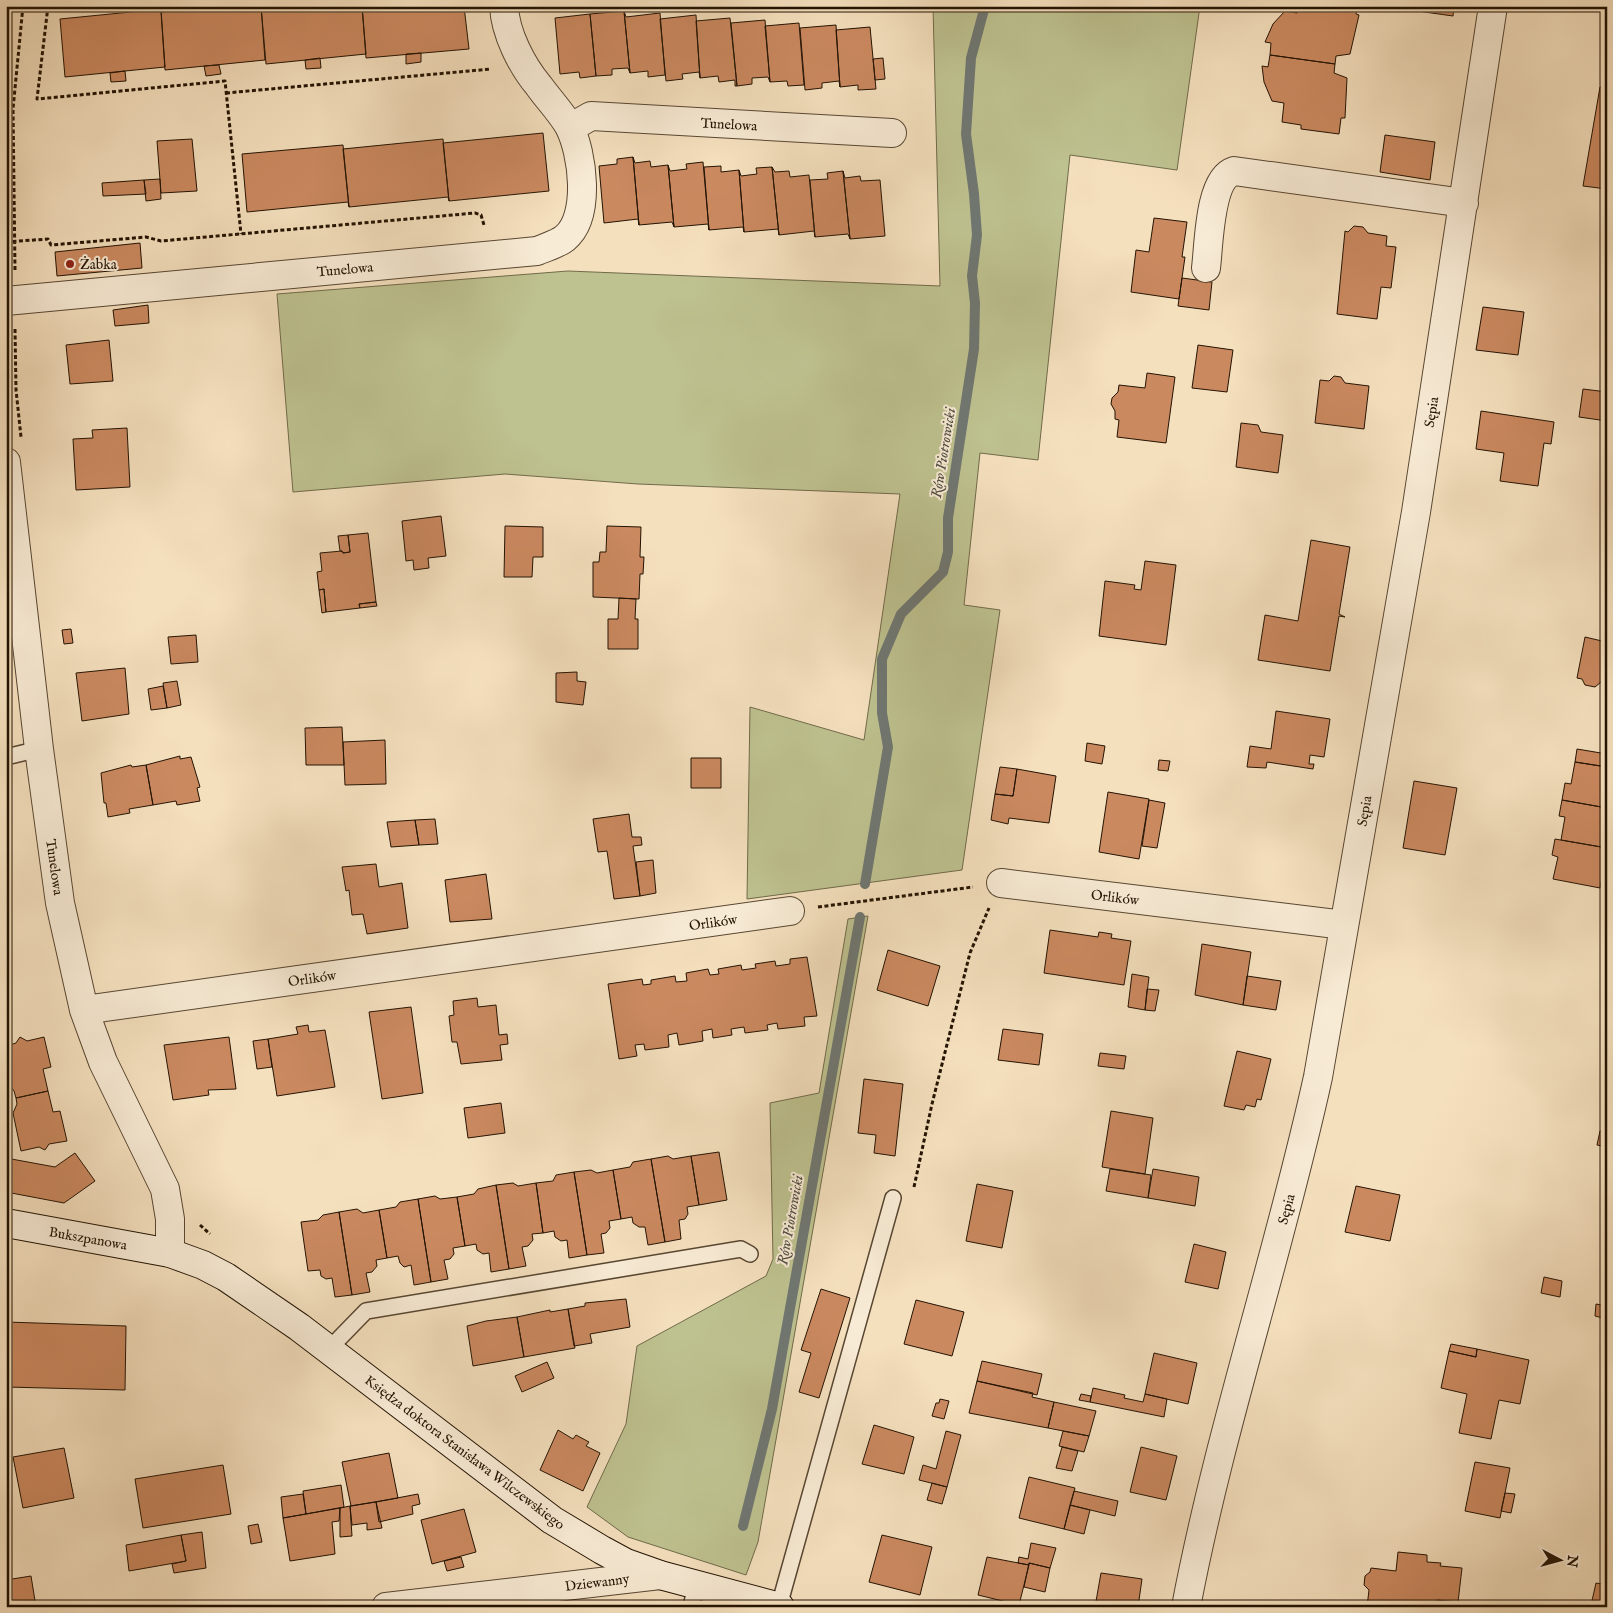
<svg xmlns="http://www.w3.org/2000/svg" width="1613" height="1613" viewBox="0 0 1613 1613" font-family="'IM FELL English',serif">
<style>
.green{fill:#bec290;stroke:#706a4a}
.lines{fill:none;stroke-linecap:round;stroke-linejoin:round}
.stream{stroke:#6f7772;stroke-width:10}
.building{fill:#cb8960;stroke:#231303}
.lane-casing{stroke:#584632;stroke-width:18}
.street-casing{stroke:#584632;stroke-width:30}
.secondary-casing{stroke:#231303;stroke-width:30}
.path{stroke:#231303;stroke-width:3;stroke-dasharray:4 2.5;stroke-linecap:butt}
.lane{stroke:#f8ebd5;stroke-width:15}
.street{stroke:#f8ebd5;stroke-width:28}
.secondary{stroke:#f8ebd5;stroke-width:28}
.poi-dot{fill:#8f2418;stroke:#f8ebd5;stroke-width:2}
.labels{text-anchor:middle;stroke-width:4;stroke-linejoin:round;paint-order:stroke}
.street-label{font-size:14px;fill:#231303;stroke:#f8ebd5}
.poi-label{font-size:14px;fill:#231303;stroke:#f8ebd5;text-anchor:start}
.water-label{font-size:15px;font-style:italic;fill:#4f4d44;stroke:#f8ebd5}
</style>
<rect width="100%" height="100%" fill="#f5e0be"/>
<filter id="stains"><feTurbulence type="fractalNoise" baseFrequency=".004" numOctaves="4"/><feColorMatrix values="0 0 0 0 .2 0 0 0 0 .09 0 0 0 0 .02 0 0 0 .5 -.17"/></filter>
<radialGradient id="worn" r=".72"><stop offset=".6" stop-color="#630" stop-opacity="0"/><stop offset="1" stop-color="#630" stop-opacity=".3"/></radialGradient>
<path class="green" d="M933,6H1200L1177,170L1070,155L1038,460L980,453L964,605L1000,610L962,870L747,899L750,707L864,740L900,494L638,484L505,474L293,492L277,294L568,271L940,286Z
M868,916L758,1542L746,1575L628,1537L587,1507L626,1424L637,1346L766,1276L773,1259L770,1103L819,1093L848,919Z"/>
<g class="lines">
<path class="stream" d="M865,884L888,747L882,713V659L901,614L943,572L948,552V518L974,349L975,303L972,276L977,235L974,194L966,134L971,58L985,6
M743,1526L772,1409L860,917"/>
</g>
<path class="building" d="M220,6H261L265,60L165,70L161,12Z
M261,6H362L366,54L266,64Z
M362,6H464L469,49L366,58Z
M1298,6H1357L1356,14L1359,15L1350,54L1336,56L1335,64L1270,55L1271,43L1265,42L1273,24L1285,11L1297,13Z
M1403,6H1454L1453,16L1403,9Z
M161,9L165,67L65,77L60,19Z
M624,11L630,73L628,68L612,69V75L596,76L590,14Z
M624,11L626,17L660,13L665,75L648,77V71L630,73Z
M590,14L596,76L580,78L579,72L560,74L555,18Z
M696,15L700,78L699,72L682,74L683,79L666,81L660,19Z
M730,18L737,86H735V80L719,82L718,76L700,78L696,21Z
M765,20L770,82L768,77L752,78V84L737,86L731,23Z
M799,23L804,85L788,86L787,81L770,82L765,26Z
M836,25L840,87L839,81L822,83V88L805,90L800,28Z
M870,27L876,89L858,90V85L840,87L836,30Z
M421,53V62L406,64V54Z
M1270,55L1335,64L1334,73L1347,78L1345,118H1341L1339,134L1301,129V125L1282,122L1284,103L1272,101L1264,82L1262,66L1268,67Z
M320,58L321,68L306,69L305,60Z
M883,58L885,79L875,80L873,59Z
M219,65L221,74L206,76L204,66Z
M125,71L126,81L111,82L110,73Z
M1600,87L1607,88V189L1583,186Z
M543,133L549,191L449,201L443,143Z
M1385,135L1435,142L1430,180L1380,172Z
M192,139L197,191L161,193L157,141Z
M443,139L449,201L448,197L349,207L343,149Z
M343,145L349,207L348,202L247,212L242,154Z
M633,157L639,225L638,219L604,223L599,166L617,164V159Z
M633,157L635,163L650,161L651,167L668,165L674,227L672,222L639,225Z
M703,162L709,230L708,224L674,227L668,165L670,171L687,169L686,164Z
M721,166V172L739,170L744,232L743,227L709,230L704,167Z
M772,167L779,235L778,229L744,232L739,170L741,176L757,174L756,168Z
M772,167L775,172L789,171L790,177L809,175L815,237L814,231L779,235Z
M843,171L850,239L848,234L815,237L810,180L828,179L827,173Z
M843,171L845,178L860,176L861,181L880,180L885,236L850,239Z
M160,179L161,199L146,201L144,180Z
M144,180L146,194L103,196L102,183Z
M1154,218L1187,222L1182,257H1185L1179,299L1131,292L1136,250L1149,252Z
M1354,226L1363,227L1368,233L1387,236L1386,246L1396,247L1391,288L1381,287L1377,319L1337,314L1345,231L1348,232Z
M140,243L142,268L57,276L55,252Z
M1182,278L1212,282L1209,310L1178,306Z
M148,305L149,323L115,326L113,310Z
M1483,307L1524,312L1518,355L1476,350Z
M109,340L113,381L70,384L66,345Z
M1198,345L1233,350L1227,392L1192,388Z
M1147,373L1175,377L1166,443L1117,437L1119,420L1115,419V411L1111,404L1112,398L1118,392L1119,385L1145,388Z
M1334,376L1341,377L1345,383L1369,386L1364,429L1315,423L1320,380L1329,381Z
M1583,389L1607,392V421L1579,417Z
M1481,411L1554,422L1551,444L1544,443L1538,486L1500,481L1504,453L1476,449Z
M1241,423L1258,425L1261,432L1283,435L1278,473L1236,467Z
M127,428L130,487L76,490L73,439L93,438L92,430Z
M441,516L446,556L428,558L429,568L414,570L413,560L406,561L402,521Z
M505,526L543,527V557H533L532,577H504Z
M607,526L641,527L640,557H644L643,574H640L639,599L593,597V562H599L600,552H606Z
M368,533L376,602L359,604L360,608L326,612L324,589L319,590L317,572L322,571L320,553L342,551L343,553L350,552L348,535Z
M348,535L350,552L343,553L342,551H340L338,536Z
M1311,540L1350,547L1339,614L1345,617L1339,616L1330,671L1258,660L1265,615L1298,621Z
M1145,561L1176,565L1166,645L1099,636L1105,581L1135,585L1134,589L1141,590Z
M324,589L326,612L322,613L319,590Z
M619,598L636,599L635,619H638V649H608V619H618Z
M376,602L377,606L360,608L359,604Z
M71,629L73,643L64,644L62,630Z
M1603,634H1607V684L1601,682L1595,687L1585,685L1582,679L1577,678L1585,637L1602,641Z
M196,635L198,662L171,664L168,637Z
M125,668L129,714L82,721L76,673Z
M577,672V681L586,682L583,705L556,702V673Z
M177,681L181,705L167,708L163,683Z
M163,686L167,708L151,710L148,689Z
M1276,711L1330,719L1324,757L1310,755L1309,764H1314L1313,769L1267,762L1266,768L1247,767L1250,746L1271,749Z
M342,727L344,765H306L305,728Z
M385,740L386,784L345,785L343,742Z
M1087,743L1105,746L1102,764L1085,761Z
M1577,749L1607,754V767L1575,762Z
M180,756V759L191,757L200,787L197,788L200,801L177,805L176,801L153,805L146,765Z
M691,758H721V788H691Z
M1159,760L1170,761L1168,771L1158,770Z
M1575,762L1607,767V808L1562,800L1565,783L1571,784Z
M131,765L132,767L146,765L153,805L129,809L130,813L108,817L106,803H104L101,773Z
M1000,767L1017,769L1013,796L995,794Z
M1017,769L1056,776L1049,823L1009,818L1008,824L991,820L995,794L1013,796Z
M1414,781L1457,788L1445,855L1403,848Z
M1108,792L1149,799L1139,859L1099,852Z
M1149,800L1165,803L1157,848L1142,846Z
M1562,800L1607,808V848L1561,840L1565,817L1559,816Z
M629,814L632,837H641L642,845L633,846L640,896L614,899L607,851L598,852L593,819Z
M435,819L438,844L419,845L415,820Z
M415,820L419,845L391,847L387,822Z
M1555,839L1607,848L1600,888L1553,879L1558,857L1552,855Z
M653,860L656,893L640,896L636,862Z
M376,864L379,887L402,883L408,928L367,934L363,914L352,915L349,890L346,891L342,867Z
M486,874L492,919L450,922L445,880Z
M1050,930L1098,937L1099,932L1112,934L1111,938L1131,941L1124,985L1044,973Z
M1202,944L1251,952L1243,1005L1195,995Z
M888,950L940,966L928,1006L877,990Z
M807,957L817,1016L804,1017L805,1026L778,1029L777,1023L767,1025L768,1030L745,1033L744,1027L731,1029L732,1035L713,1038L712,1029L702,1031L703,1041L679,1045L677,1033L668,1035L669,1047L645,1050L644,1044L635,1045L637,1056L619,1059L608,984L642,979L643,985L651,984V980L675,976L676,982L687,981L686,973L708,969L710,975L719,974L718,969L741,965L742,970L756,968L755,964L775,961L776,966L790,964V959Z
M1132,974L1149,977L1145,1010L1128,1007Z
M1247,976L1281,981L1276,1010L1243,1005Z
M1147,989L1159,990L1155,1011L1145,1010Z
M477,998L478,1007L496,1005L499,1035L507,1034L508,1044L500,1045L502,1060L461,1064L457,1042H452L449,1016L454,1015L453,1001Z
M411,1007L423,1093L382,1099L369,1012Z
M308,1025L309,1032L325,1030L335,1087L277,1096L268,1039L298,1034L296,1027Z
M1003,1029L1043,1034L1039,1065L998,1060Z
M20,1037L27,1041L44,1037L51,1067L43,1069L48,1091L16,1098L14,1091L6,1081V1046L16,1043Z
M229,1037L236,1089L208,1090L209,1095L173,1100L164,1045Z
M268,1039L272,1067L257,1069L253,1041Z
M1237,1051L1271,1059L1261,1100L1257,1099L1255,1107L1246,1105L1244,1110L1224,1106Z
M1100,1053L1126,1056L1124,1069L1098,1066Z
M864,1079L903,1084L895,1156L874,1153L876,1135L858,1133Z
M48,1091L53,1112L60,1111L67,1141L49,1144L45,1150L39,1147L21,1151L13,1113L17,1104L16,1098Z
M501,1103L505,1133L468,1138L464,1108Z
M1111,1111L1153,1118L1145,1174L1102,1167Z
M1600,1131L1607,1133V1147L1597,1145Z
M719,1152L727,1200L699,1205L691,1156Z
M75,1153L95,1181L64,1203L6,1192V1158L55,1167Z
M668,1156L673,1159L691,1156L699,1205L687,1207L688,1214L685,1219L679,1220L681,1239L665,1242L651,1159Z
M651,1159L665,1242L648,1245L645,1227H639L633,1223L632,1217L621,1219L613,1170L630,1167L633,1162Z
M1110,1169L1151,1175L1148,1198L1106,1191Z
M1153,1169L1199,1177L1195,1206L1148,1198Z
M591,1170L597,1173L613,1170L621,1219L609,1221L610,1228L606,1233L601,1234L604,1253L587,1255L574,1172Z
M574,1172L587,1255L569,1258L567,1240L561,1241L555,1237L554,1231L543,1233L536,1183L553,1181L556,1175Z
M513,1183L518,1186L536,1183L543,1233L532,1234L533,1240L528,1246L522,1247L526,1266L509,1269L496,1185Z
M977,1184L1013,1191L1002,1248L966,1241Z
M496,1185L509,1269L491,1272L489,1253L483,1254L477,1250L476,1244L465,1246L457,1197L474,1194L478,1189Z
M1356,1186L1400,1195L1390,1241L1345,1232Z
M435,1196L440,1199L457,1197L465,1246L453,1248L454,1254L450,1259L444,1260L448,1279L431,1282L418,1199Z
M418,1199L431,1282L414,1285L411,1265L404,1267L400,1263L398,1256L387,1258L379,1210L396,1207L400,1202Z
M357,1209L363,1213L379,1210L387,1258L376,1260L377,1266L372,1272L366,1273L370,1292L352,1295L339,1212Z
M339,1212L352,1295L335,1297L332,1278L326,1279L321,1276L320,1270L308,1271L301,1222L318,1220L323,1215Z
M1194,1244L1226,1252L1218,1289L1185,1282Z
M1544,1277L1562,1281L1560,1297L1541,1293Z
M821,1289L850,1298L819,1398L799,1392L811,1353L801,1350Z
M626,1299L630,1327L590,1334L592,1343L574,1346L568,1309L585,1306V1303Z
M916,1300L964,1312L952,1356L904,1344Z
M1596,1304L1607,1306V1319L1595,1316Z
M568,1309L575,1348L524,1357L517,1317L550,1310V1312Z
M517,1317L524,1357L473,1366L467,1326L486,1321Z
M6,1322L126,1326L125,1390L6,1387Z
M1451,1344L1477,1349L1476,1357L1449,1351Z
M1477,1349L1529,1360L1520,1404L1499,1400L1491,1439L1459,1433L1467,1394L1441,1388L1449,1351L1476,1357Z
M1154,1353L1197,1363L1188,1404L1145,1394Z
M982,1361L1042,1374L1037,1395L977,1381Z
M547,1362L554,1378L522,1392L515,1376Z
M977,1381L1033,1393L1032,1397L1054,1402L1048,1428L969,1413Z
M1093,1388L1125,1395L1124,1398L1143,1402L1145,1394L1167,1399L1164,1417L1090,1402Z
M1081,1394L1091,1396L1090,1402L1079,1400Z
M940,1399L949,1401L944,1419L932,1416L936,1403H939Z
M1054,1402L1096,1411L1089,1436L1048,1428Z
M874,1425L914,1437L904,1474L862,1464Z
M558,1430L573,1439L576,1435L589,1442L586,1446L600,1453L583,1491L540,1470Z
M946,1431L961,1435L947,1487L919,1480L923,1465L936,1469Z
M1063,1431L1089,1436L1084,1452L1059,1446Z
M1062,1447L1078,1451L1072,1471L1056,1468Z
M1141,1447L1177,1456L1166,1500L1130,1492Z
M64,1448L74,1498L23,1508L13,1457Z
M389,1453L398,1498L351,1506L342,1462Z
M1475,1462L1510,1468L1500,1518L1465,1511Z
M223,1465L231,1514L143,1528L135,1479Z
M1029,1477L1075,1488L1064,1529L1019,1518Z
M932,1483L947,1487L942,1504L927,1500Z
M341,1485L344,1507L306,1514L303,1491Z
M1074,1491L1118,1501L1115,1516L1070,1505Z
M1505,1493L1515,1494L1511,1513L1501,1511Z
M303,1494L306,1514L283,1518L281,1497Z
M418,1494L420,1504L412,1506L413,1514L379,1522L376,1502Z
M376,1502L382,1528L367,1530V1523L352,1525L350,1506Z
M1070,1505L1090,1510L1084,1534L1064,1529Z
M350,1506L352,1536L340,1537V1508Z
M340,1508L339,1521L332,1522L335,1554L290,1561L283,1518Z
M464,1509L476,1552L432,1564L421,1520Z
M258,1524L262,1542L251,1544L248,1526Z
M202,1532L206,1568L174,1573L172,1564L186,1561L181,1535Z
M181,1535L186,1561L129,1571L126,1545Z
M882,1535L932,1547L920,1595L869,1582Z
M1031,1543L1056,1548L1050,1568L1029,1563V1565L1018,1563L1019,1557L1028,1559Z
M1398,1552L1427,1555V1562L1441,1563L1440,1566L1462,1568L1458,1602L1437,1600L1436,1607H1367L1369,1590L1364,1585L1365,1576L1370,1572L1371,1568L1396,1571Z
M461,1557L464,1567L447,1571L444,1561Z
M987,1557L1029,1565L1019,1605L978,1595Z
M1029,1563L1050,1568L1045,1592L1024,1587Z
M1101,1573L1142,1579L1138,1607H1095Z
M31,1576L36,1607H6V1580Z
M1596,1583L1607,1585L1605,1607L1591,1605Z"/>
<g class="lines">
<g class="lane-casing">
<path id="lane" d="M6,757L39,749
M329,1349L366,1311L741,1249L750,1254
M779,1606L893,1198
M691,1607L696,1585"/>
</g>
<g class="street-casing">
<path id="street" d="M570,128L591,116L892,133
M1206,268C1209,245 1209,179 1234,171L1464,203
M6,301L537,251C546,247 558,244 565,238C591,217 583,153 569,126C560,111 549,100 539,86C522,66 505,33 504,6
M6,462L39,749L60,903L84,1010L103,1062L165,1189L170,1219V1253
M1001,883L1344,925
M84,1010L790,911
M386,1607L660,1575
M1186,1607C1220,1428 1279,1255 1318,1077L1416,512L1493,6"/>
</g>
<g class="secondary-casing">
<path id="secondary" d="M6,1223L170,1253L203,1265L226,1277L299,1327L552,1520L602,1550L626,1563L660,1575L780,1607"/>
</g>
<path class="path" d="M48,6L37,99L225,81L241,234
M226,93L491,69
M6,242L48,239L51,245L146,237L161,241L475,213L481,215L484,225
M15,270L13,109L23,6
M15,329L16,390L21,437
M818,907L973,887
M914,1187L932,1104L970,953L989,908
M200,1225L210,1234"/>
<use href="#lane" class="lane"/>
<use href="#street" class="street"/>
<use href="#secondary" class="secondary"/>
</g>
<circle class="poi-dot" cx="70" cy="264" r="5"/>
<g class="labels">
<g class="street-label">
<text transform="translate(729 124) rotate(3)" y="5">Tunelowa</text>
<text transform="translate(345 269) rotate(-5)" y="5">Tunelowa</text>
<text transform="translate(1431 412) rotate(-81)" y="5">Sępia</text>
<text transform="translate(1364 811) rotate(-80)" y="5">Sępia</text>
<text transform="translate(55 867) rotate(82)" y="5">Tunelowa</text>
<text transform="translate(1115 897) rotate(7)" y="5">Orlików</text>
<text transform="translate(713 922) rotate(-8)" y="5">Orlików</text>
<text transform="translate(312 978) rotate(-8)" y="5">Orlików</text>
<text transform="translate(1286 1209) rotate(-75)" y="5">Sępia</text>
<text transform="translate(88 1238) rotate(10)" y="5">Bukszpanowa</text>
<text transform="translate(465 1452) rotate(37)" y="5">Księdza doktora Stanisława Wilczewskiego</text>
<text transform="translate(597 1582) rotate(-7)" y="5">Dziewanny</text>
</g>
<g class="poi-label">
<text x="80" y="269">Żabka</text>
</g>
<g class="water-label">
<text transform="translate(943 453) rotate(-81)" y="5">Rów Piotrowicki</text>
<text transform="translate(790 1220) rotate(-80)" y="5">Rów Piotrowicki</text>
</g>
</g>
<rect width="1613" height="1613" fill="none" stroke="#f5e0be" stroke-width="25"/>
<rect x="8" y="8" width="1598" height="1598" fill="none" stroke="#231303" stroke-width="2.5"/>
<rect x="12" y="12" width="1588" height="1588" fill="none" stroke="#231303"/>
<g transform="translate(1560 1560) rotate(96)" stroke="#f8ebd5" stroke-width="4" paint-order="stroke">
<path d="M0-4L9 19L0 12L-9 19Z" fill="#231303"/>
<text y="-8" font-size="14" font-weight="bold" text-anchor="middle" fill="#231303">N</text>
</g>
<rect width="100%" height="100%" filter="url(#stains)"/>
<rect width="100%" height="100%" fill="url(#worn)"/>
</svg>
